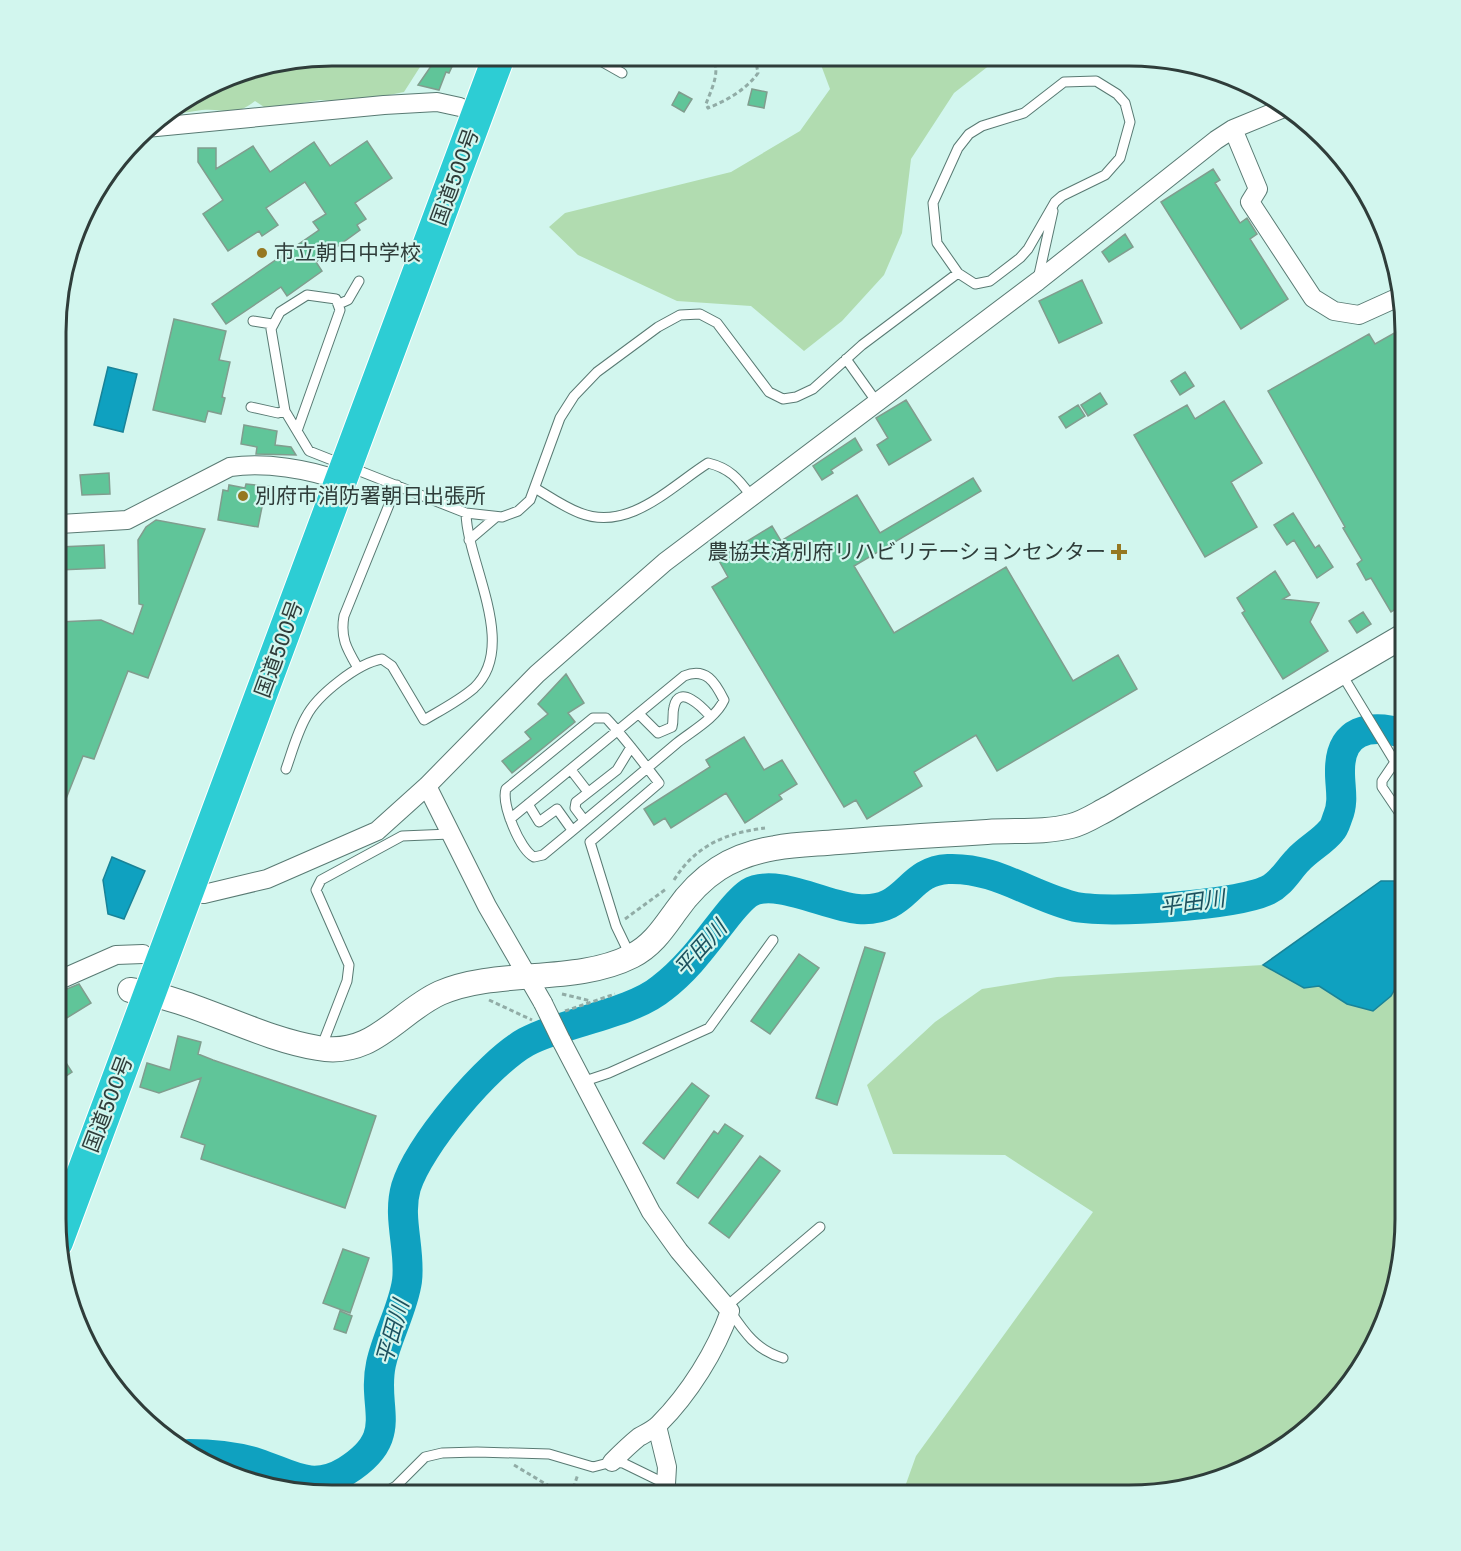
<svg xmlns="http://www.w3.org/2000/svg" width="1461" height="1551" viewBox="0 0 1461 1551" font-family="'Golos Text','Noto Sans JP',sans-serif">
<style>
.green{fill:#b1dcb0}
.water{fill:#0fa1c0;stroke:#198398;stroke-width:1.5}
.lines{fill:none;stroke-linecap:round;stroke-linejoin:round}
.river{stroke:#0fa1c0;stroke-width:30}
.building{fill:#60c599;stroke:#809d8e;stroke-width:1.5}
.lane-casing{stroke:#597a73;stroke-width:11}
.street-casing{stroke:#597a73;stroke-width:20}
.secondary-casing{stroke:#597a73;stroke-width:26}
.highway-casing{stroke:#fff;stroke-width:34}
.path{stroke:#91aca6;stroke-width:3;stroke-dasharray:4.5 3;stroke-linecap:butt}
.lane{stroke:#fff;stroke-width:9}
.street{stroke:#fff;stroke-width:18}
.secondary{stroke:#fff;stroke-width:24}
.highway{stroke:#2dcdd4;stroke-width:32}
.street-bridge-casing{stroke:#597a73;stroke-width:20;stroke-linecap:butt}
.street-bridge{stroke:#fff;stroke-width:18}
.poi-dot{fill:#967821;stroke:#d2f6ee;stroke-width:2}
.labels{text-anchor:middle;stroke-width:4.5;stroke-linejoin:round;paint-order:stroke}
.street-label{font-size:21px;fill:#2f3d3a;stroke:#d2f6ee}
.poi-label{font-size:21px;fill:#2f3d3a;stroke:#d2f6ee;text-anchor:start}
.water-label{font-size:22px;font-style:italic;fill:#1d515e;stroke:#d2f6ee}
.rim{fill:none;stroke:#2f3d3a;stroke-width:3}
</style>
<rect width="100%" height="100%" fill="#d2f6ee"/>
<path class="green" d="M332,56H427L404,92L349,103L320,100L267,109L255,101C234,118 225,108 202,110C189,112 176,114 164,116L243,70Z
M818,57H1000L954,93L911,159L902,233L884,275L842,321L804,351L751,306L677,301L578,255L549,227L565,213L731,172L800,131L830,89Z
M1263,965L1304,988L1319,986L1347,1004L1402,979L1405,971V1237L1369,1357L1283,1449L1218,1481L1147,1495H902L916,1456L1093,1212L1005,1155L893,1154L867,1085L935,1022L982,989L1057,977Z"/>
<path class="water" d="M108,367L137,374L123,432L94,425Z
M112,857L145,871L124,919L108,914L103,880Z
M1381,881H1395L1405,889V971L1391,996L1373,1011L1347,1004L1319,986L1304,988L1263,965Z"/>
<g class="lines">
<path class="river" d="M189,1454C212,1454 234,1456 257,1463C291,1474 311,1492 346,1471C402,1436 371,1409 381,1364C387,1336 403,1309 407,1281C411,1250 397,1218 406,1187C419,1145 488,1063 526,1042C563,1022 631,1014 662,988C683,972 699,952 715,931C725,919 736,902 749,893C775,877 828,907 858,909C908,913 906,871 948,869C994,867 1030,895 1072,906C1105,915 1238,905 1268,890C1282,883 1288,870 1298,860C1308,849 1322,842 1331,831C1335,827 1336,821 1338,816C1344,801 1340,788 1340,773C1339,729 1370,723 1405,734"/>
</g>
<path class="building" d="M438,56H457L449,73L446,72L439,90L418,85Z
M752,89L767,92L764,108L748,105Z
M679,92L692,99L684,112L672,105Z
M367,141L392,178L355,203L366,219L357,225L360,230L316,262L322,271L287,296L281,287L226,324L212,304L319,230L313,222L326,214L305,182L266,208L278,225L262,236L259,231L228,251L203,214L223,200L198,162V148H216V169L253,146L270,172L314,142L330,166Z
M1213,169L1220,180L1215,183L1240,223L1247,218L1257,234L1250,239L1288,299L1241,329L1161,202Z
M1125,234L1133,247L1109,262L1102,252Z
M1082,280L1102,323L1059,343L1039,301Z
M174,319L226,331L219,360L230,362L222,397L225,398L221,414L208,411L205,422L153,410Z
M1405,327V603L1391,612L1371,578L1366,580L1357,564L1362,560L1343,528L1345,527L1268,391L1369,334L1375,344Z
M1185,372L1194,386L1180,395L1171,381Z
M1100,393L1107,404L1088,416L1081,405Z
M906,400L931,440L889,465L877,445L888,438L876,418Z
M1224,401L1262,463L1231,482L1257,527L1205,557L1134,435L1187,405L1195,419Z
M1078,405L1085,416L1066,428L1059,417Z
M244,425L277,431L275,445L291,447L296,455L256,454L257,447L241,444Z
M855,438L862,450L831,470L833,473L822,480L813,466Z
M109,473L110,494L82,495L80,475Z
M973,478L981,491L854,566L894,633L1006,567L1073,681L1118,655L1137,689L997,771L976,735L914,772L922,786L867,819L856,800L844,807L712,587L728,577L718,559L772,526L781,541L857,495L880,533Z
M246,484L273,487L271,497L263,502L258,527L218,520L223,490L228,491L229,485L245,488Z
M1293,513L1315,548L1319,545L1333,567L1317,578L1294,540L1287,545L1274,525Z
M156,520L205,529L148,678L128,671L94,759L83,756L58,819L59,622L101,620L133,634L143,605L139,604L138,540L146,527Z
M104,545L105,568L59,570V547Z
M1275,571L1290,595L1283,599L1319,603L1310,622L1328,651L1283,679L1242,613L1245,611L1237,598Z
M1363,612L1371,624L1357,633L1349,621Z
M566,674L584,703L568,713L575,722L512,773L502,761L531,739L525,732L548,714L538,704Z
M744,737L764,770L782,760L797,784L779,795L782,799L745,823L726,793L671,828L665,818L654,825L644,809L710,767L706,760Z
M865,947L885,953L837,1105L816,1098Z
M799,954L819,968L770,1034L751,1021Z
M79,984L91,1003L57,1024V993Z
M178,1036L201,1042L198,1054L213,1060L376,1116L345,1208L201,1159L205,1145L181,1137L201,1078L159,1093L140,1087L147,1063L170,1070Z
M57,1049L72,1072L57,1082Z
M692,1083L709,1096L664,1159L643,1143Z
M725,1124L743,1136L698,1198L677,1183L714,1131L718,1134Z
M760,1156L780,1171L729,1238L709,1223Z
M343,1249L369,1258L350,1313L323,1303Z
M340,1311L352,1316L346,1333L334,1329Z"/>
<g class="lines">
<g class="lane-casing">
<path id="lane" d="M592,56L622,73
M1038,279L1053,211
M339,304L348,300L359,281
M253,321L272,324
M846,359L876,401
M251,407L278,413L285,411
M297,431L340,310L336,299L307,295L280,312L271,329L285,411L309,451L466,513L502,517L518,511L530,500L560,418L574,396L597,372L658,327L680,315L700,314L717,323L769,392L783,399L796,397L813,389L862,345L958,273L937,243L933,203L958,148L969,134L982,126L1024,113L1064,82L1096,81L1117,94L1125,103L1130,122L1120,158L1105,175L1062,196L1055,202L1028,249L1020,258L990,281L975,284L958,273
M535,488C550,497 564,507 580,513C629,532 670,487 708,463C729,468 738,478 751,496
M469,540L496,517
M358,668C347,649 340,638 344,616L397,485
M1341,673L1395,762L1382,781V787L1405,821
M639,714L658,733L672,727C674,720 672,714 674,707C679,683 703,708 710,716
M1395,762L1405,778
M286,769C292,752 297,733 306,717C317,695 358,663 382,659L392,666L424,720C441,710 459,701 474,688C519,646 467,563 466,513
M571,770L588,792
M528,804L539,822L557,809L572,830
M510,819L684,676C706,667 715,682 724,700C716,718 692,731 677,743C632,781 588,818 543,855L534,857C520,850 501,804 506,789L593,718H606C625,738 642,761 659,783L590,842L616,926L630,955
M584,820L575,808L576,802L617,770L631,747
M321,1048L347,981L349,965L316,890L321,880L402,836L450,834
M582,1082L609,1073L709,1028L773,940
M727,1306L820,1227
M730,1311C744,1332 757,1351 783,1358
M380,1495L396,1486L425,1457L442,1453L477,1452L549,1454L593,1467L612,1462L623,1463L666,1484L673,1495"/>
</g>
<g class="street-casing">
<path id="street" d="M146,128L384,105L437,102L460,107
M1233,129L1258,189L1250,202L1313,298L1334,311L1359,315L1401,296
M60,524L127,520L230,467C266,462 308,469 341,481
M427,786L487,906L543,1003
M188,893L204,894L267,879L377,831L427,786L537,674L665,562L1038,281L1216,140L1233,129L1284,108
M57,981L116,955L143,954
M561,1040L651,1212L679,1251L730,1311C716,1351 689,1394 659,1424C653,1430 646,1433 639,1437C629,1445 621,1453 612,1462
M657,1426L667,1467L666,1484"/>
</g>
<g class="secondary-casing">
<path id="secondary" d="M130,990C195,999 253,1037 318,1048C373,1058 398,1012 440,993C497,968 575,985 632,956C652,946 663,929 676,911C701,875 731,855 775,848C796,844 817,844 838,842C888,838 937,835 987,832C1015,830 1043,833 1071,826C1084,823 1097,814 1109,808L1405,635"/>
</g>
<g class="highway-casing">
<path id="highway" d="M57,1242L499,56"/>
</g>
<path class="path" d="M710,57C723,68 711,90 706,104L708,108C726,101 747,89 758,73L755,57
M674,880C696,845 726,833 765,828
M625,919L666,889
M562,994L591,1001
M489,1000L532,1020
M565,1011L615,994
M514,1465L564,1495
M571,1495L578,1474"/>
<use href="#lane" class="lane"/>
<use href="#street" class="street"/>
<use href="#secondary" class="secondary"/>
<use href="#highway" class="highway"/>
<g class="street-bridge-casing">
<path id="street-bridge" d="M543,1003L561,1040"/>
</g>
<use href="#street-bridge" class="street-bridge"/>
</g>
<g class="poi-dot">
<circle cx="262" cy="253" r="6"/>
<circle cx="243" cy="496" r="6"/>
<path d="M1116 543h6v6h6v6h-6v6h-6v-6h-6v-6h6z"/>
</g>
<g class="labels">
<g class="street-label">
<text transform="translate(455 177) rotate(-70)" y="7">国道500号</text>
<text transform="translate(279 649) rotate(-70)" y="7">国道500号</text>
<text transform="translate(108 1104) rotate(-69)" y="7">国道500号</text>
</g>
<g class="poi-label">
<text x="274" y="260">市立朝日中学校</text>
<text x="255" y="503">別府市消防署朝日出張所</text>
<text x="1106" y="559" text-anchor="end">農協共済別府リハビリテーションセンター</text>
</g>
<g class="water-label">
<text transform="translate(1192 902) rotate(-8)" y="8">平田川</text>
<text transform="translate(700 948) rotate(-48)" y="8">平田川</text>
<text transform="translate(392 1332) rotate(-74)" y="8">平田川</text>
</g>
</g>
<path d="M0 0H1461V1551H0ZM332 66H1129A266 266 0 0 1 1395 332V1219A266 266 0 0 1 1129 1485H332A266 266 0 0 1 66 1219V332A266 266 0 0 1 332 66Z" fill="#d2f6ee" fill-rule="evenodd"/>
<path class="rim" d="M332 66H1129A266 266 0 0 1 1395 332V1219A266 266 0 0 1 1129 1485H332A266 266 0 0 1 66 1219V332A266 266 0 0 1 332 66Z"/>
</svg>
